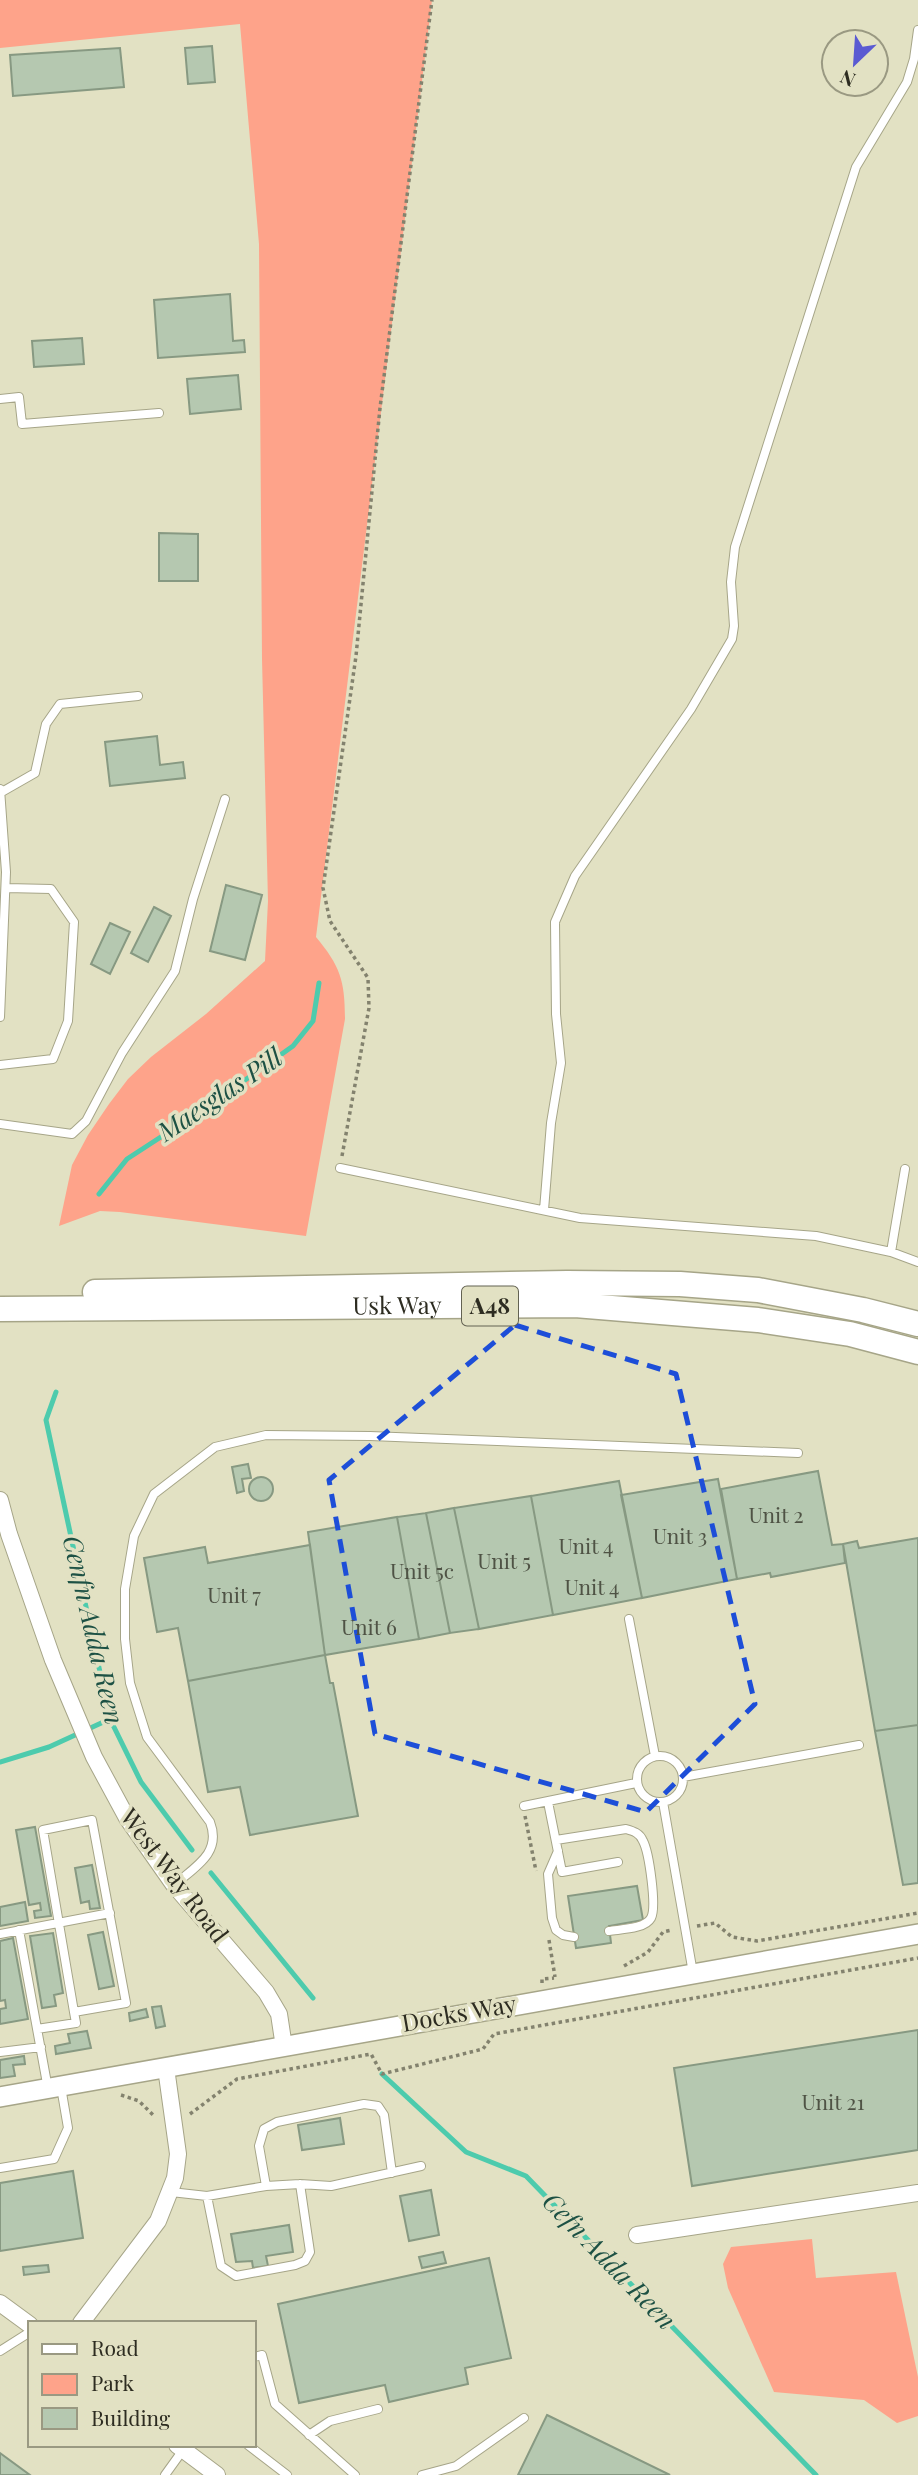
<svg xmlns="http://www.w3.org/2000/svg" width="918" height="2475" viewBox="0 0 918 2475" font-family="'Playfair Display',serif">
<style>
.green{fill:#fea38a}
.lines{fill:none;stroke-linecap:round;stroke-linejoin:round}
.stream{stroke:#4dcbad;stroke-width:5}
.building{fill:#b5c8b0;stroke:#879982;stroke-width:2}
.service-casing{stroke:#a6a588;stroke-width:10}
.minor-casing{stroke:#a6a588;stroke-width:18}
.tertiary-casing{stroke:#a6a588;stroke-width:22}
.primary-casing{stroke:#a6a588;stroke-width:27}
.path{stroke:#83826e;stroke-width:3.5;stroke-dasharray:3.5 3.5;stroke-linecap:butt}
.service{stroke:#fff;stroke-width:8}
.minor{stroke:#fff;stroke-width:16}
.tertiary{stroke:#fff;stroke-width:19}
.primary{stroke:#fff;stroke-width:24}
.marked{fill:none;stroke:#1d4ed8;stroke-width:5;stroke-dasharray:14 9;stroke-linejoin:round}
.labels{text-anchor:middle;stroke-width:7;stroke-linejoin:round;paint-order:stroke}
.number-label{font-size:21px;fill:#4f5345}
.shield{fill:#e2e1c3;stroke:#636252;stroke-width:2}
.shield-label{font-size:23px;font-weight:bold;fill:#2d2c21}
.street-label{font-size:24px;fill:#2d2c21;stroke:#e2e1c3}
.water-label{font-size:26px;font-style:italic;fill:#1d5144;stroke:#e2e1c3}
</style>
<rect width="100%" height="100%" fill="#e2e1c3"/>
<path class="green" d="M0,0H432L316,937C340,966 345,980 345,1019L306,1236L120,1212L100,1211L59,1226L72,1165L88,1135L109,1104L128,1079L151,1057L206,1014L265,961L268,901L262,659L259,244L240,24L0,48Z
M812,2239L816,2278L896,2272L918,2377V2416L897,2423L864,2400L774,2392L728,2288L723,2264L731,2247Z"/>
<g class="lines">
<path class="stream" d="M99,1194L127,1159L210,1105L293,1046L313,1021L319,983
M56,1392L46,1420L110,1719L141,1782L192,1850
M0,1762L49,1747L110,1719
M211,1873L313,1998
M382,2074L466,2152L526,2176L816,2475"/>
</g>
<path class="building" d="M212,46L215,82L188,84L185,48Z
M120,48L124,87L13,96L10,55Z
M230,294L233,341L244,340L245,352L158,358L154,300Z
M82,338L84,364L34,367L32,341Z
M238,375L241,409L190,414L187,379Z
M159,533L198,534V581H159Z
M157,736L160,765L183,762L185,778L110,786L105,742Z
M226,885L262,895L245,960L210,951Z
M154,907L171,916L148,962L131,953Z
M110,923L130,932L110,974L91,964Z
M248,1464L251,1478L242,1479L244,1491L237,1493L232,1467Z
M818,1471L832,1545L843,1544L845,1563L771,1577L770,1573L737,1579L721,1489Z
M249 1489a12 12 0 1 1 24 0a12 12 0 1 1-24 0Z
M718,1479L737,1579L642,1598L621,1495Z
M619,1481L642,1598L553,1615L531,1496Z
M531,1496L553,1615L479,1629L454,1508Z
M454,1508L479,1629L450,1633L426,1513Z
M426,1513L450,1633L419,1639L397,1517Z
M397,1517L419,1639L325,1655L308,1532Z
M918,1538V1725L875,1731L843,1544L857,1541L859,1548Z
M310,1545L325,1655L188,1681L178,1628L157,1632L144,1558L205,1547L208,1563Z
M325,1655L330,1683H333L358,1816L250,1835L240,1787L208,1792L188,1681Z
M918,1725V1883L903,1885L875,1731Z
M35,1827L51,1916L35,1918L34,1911L41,1910L40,1903L29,1905L16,1830Z
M92,1865L100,1908L90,1909L89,1901L81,1903L75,1868Z
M637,1886L643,1920L609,1926L611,1943L576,1948L568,1896Z
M25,1902L28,1921L0,1926V1907Z
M103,1932L114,1986L99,1989L88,1935Z
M53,1933L63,1993L54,1995L56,2006L42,2008L30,1936Z
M13,1938L28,2019L0,2024V2009L6,2008L5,2000L0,2001V1941Z
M161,2006L165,2026L156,2028L152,2007Z
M146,2009L148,2017L130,2021L129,2013Z
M918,2030V2150L692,2186L674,2068Z
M87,2031L91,2048L56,2054L55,2046L70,2043L68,2034Z
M24,2056L25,2064L13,2065L15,2076L0,2078V2060Z
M340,2118L344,2144L302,2150L298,2125Z
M73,2171L83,2238L0,2251V2183Z
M431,2190L439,2235L409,2241L400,2196Z
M289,2225L293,2252L266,2256L268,2266L253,2268L252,2261L236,2262L231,2234Z
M443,2252L446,2263L422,2268L419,2257Z
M489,2258L511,2358L465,2368L468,2384L389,2402L385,2385L299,2403L278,2304Z
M48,2265L49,2272L24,2275L23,2267Z
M547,2415L670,2475H518Z
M0,2453L30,2475H0Z"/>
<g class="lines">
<g class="service-casing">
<path id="service" d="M0,399L19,397L22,424L159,413
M0,789L6,872L0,1017
M0,793L35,773L46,724L60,704L138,696
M0,1065L53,1059L68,1021L74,922L51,889L6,888
M0,1124L72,1134L86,1121L122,1053L175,971L193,899L225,799
M340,1168L580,1218L816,1236L891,1252L918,1262
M544,1210L551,1123L561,1063L556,1014L555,922L575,876L691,709L732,639L734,626L731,582L735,547L856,167L907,82L914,59L918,30
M891,1252L905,1169
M629,1619L655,1756
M637 1779a23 23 0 1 1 46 0a23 23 0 1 1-46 0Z
M683,1777L859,1745
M548,1802L562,1872L618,1862
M663,1802L693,1973
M524,1806L636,1783
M92,1820L126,2003L74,2012L43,1830Z
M556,1840L626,1829C633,1831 640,1833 643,1841C649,1852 657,1907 651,1918C645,1929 621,1929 609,1931
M558,1851L548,1874L552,1918L556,1930L563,1935L574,1937
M174,1885C195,1867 222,1853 210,1822L147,1737L130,1683L125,1639V1589L134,1536L154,1494L215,1447L266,1435L370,1436L798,1453
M19,1930L48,2089
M0,1934L110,1913
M37,2029L76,2023L74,2012
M0,2052L41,2047
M0,2168L54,2159L68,2128L61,2087
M266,2186L259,2146L264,2129L277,2122L364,2104L378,2106L384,2115L392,2173
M171,2192L207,2196L266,2186L300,2184L331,2186L421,2166
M207,2196L221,2266L236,2276L295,2265L305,2261L310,2252L300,2184
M0,2351L30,2332
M254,2357L262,2355L275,2404L355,2475
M309,2435L330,2421L378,2409
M248,2445L287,2475
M165,2475L183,2450
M422,2475L456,2466L524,2418"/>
</g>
<g class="minor-casing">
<path id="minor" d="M0,1500L9,1534L53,1660L94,1757L127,1818L174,1885L266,1992L279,2014L284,2047
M637,2235L918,2193
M0,2303L30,2325
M81,2323L158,2221L175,2178L178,2154L166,2068
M177,2445L217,2475"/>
</g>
<g class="tertiary-casing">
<path id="tertiary" d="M0,2097L918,1934"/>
</g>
<g class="primary-casing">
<g id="primary">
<path d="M95,1292L567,1283L680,1284L758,1290L863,1310L918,1324"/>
<path id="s1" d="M0,1309L575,1305L758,1320L850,1334L918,1352"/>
</g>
</g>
<path class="path" d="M342,1156L369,1008L368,978L330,921L323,888L356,656L380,408L432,0
M525,1816L536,1871
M697,1926L715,1923L732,1937L757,1941L918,1913
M549,1940L555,1977
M624,1966L648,1952L663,1932L672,1930
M542,1983V1979L554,1978
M121,2095L139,2101L155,2117
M190,2114L237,2079L371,2054L382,2074L483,2049L494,2034L918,1958"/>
<use href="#service" class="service"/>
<use href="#minor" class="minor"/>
<use href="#tertiary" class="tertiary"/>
<use href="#primary" class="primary"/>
</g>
<path class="marked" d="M515,1325L676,1374L755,1704L646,1812L375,1734L329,1480Z"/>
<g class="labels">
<g class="number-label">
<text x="776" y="1523">Unit 2</text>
<text x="680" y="1544">Unit 3</text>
<text x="586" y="1554">Unit 4</text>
<text x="504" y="1569">Unit 5</text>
<text x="422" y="1579">Unit 5c</text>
<text x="592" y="1595">Unit 4</text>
<text x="234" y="1603">Unit 7</text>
<text x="369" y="1635">Unit 6</text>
<text x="833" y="2110">Unit 21</text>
</g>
<rect class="shield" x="462" y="1286.5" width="56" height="39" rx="5"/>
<g class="shield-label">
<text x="490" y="1314">A48</text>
</g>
<g class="street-label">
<text dy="8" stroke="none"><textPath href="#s1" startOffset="397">Usk Way</textPath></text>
<text transform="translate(174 1876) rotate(53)" y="8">West Way Road</text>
<text transform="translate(459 2014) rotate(-10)" y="8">Docks Way</text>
</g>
<g class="water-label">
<text transform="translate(220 1095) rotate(-34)" y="9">Maesglas Pill</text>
<text transform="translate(93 1630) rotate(77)" y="9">Cenfn Adda Reen</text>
<text transform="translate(609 2261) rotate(46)" y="9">Cefn Adda Reen</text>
</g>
</g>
<rect x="28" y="2321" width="228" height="126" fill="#e2e1c3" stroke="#9a9982" stroke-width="2"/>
<rect x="42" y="2344" width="35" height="10" fill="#ffffff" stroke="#9a9982" stroke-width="2"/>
<text x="91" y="2356" font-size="21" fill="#2d2c21">Road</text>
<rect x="42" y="2374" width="35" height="21" fill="#fea38a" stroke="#9a9982" stroke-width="2"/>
<text x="91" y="2391" font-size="21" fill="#2d2c21">Park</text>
<rect x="42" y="2408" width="35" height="21" fill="#b5c8b0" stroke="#9a9982" stroke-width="2"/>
<text x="91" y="2426" font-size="21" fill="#2d2c21">Building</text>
<g transform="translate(855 63) rotate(205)"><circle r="33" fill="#e2e1c3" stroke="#9a9982" stroke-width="2"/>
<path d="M0-5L12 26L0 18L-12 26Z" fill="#5a5ad2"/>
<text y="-10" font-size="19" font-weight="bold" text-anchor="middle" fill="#2d2c21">N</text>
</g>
</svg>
